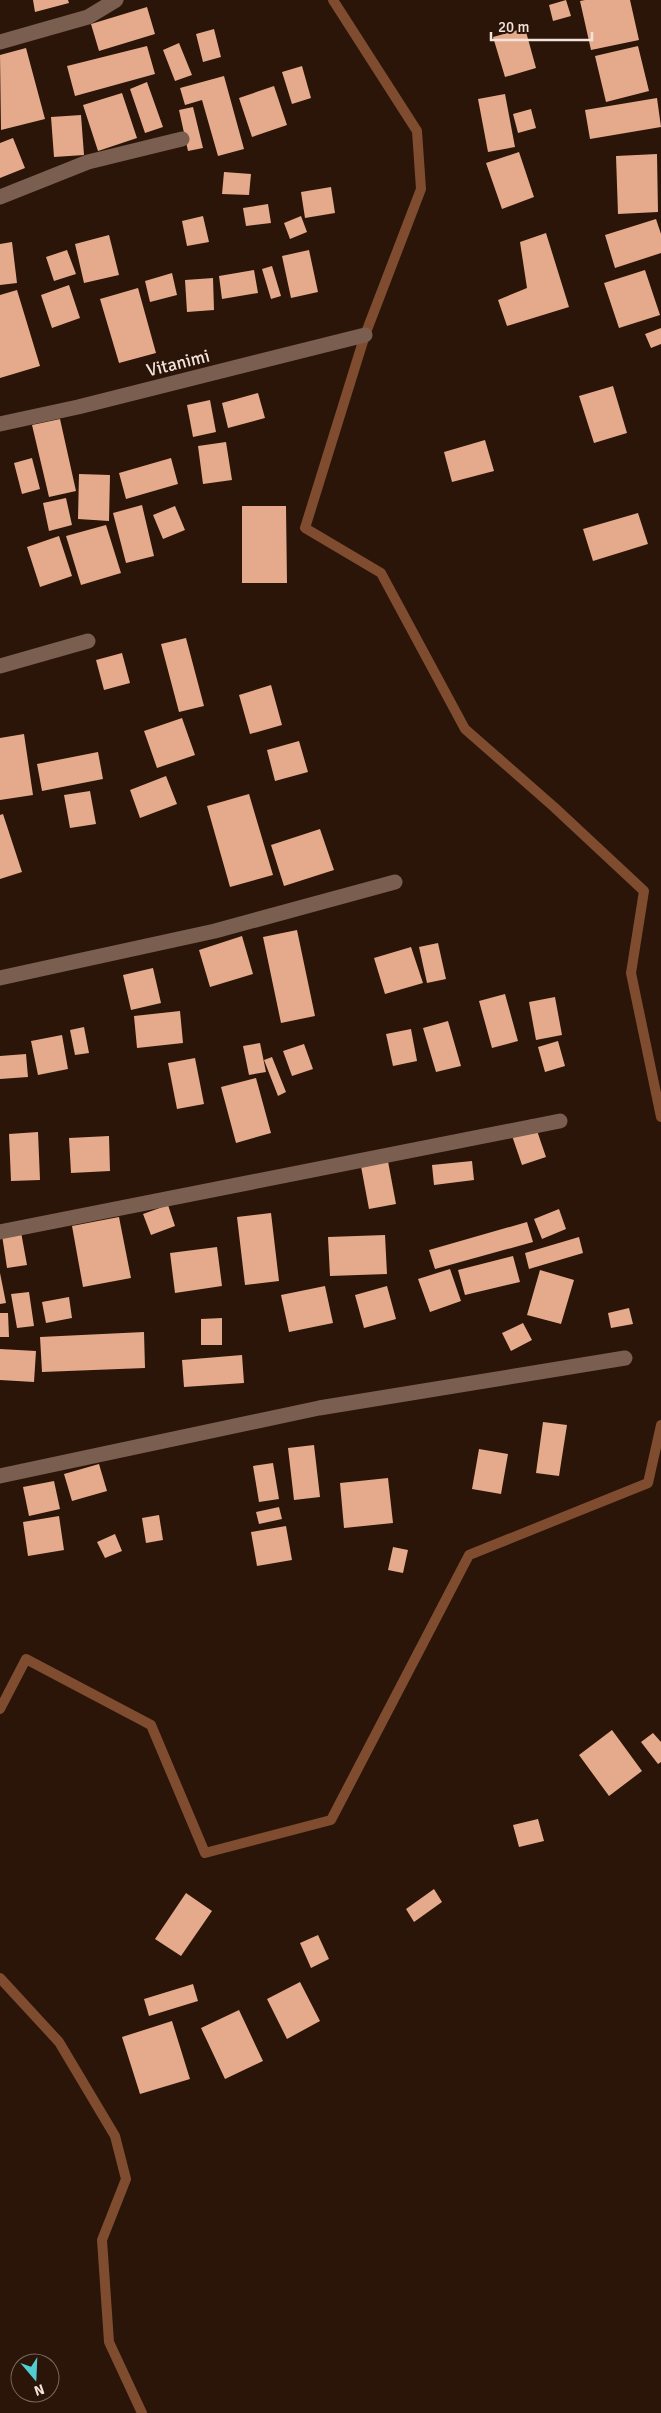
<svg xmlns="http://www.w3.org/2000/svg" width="661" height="2413" viewBox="0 0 661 2413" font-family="Signika,sans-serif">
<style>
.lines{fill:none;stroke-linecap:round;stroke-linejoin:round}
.stream{stroke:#7f4c30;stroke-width:10}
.building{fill:#e4aa8b}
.street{stroke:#7a5e50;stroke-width:15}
.labels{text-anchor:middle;stroke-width:5;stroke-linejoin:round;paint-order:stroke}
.street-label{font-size:18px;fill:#f4e3db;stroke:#2b1508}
</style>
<rect width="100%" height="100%" fill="#2b1508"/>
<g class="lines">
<path class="stream" d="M333,0L417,131L421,189L365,335L305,528L381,573L465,729L554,807L644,891L631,973L661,1117
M0,1709L26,1659L151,1725L205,1853L331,1820L469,1555L648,1483L661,1425
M0,1978L59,2042L115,2136L126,2179L102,2240L109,2342L142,2413"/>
</g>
<path class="building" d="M33,0H68L69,3L35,12Z
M566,0L571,16L553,21L549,5Z
M585,0H630L639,40L591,50L580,1Z
M147,7L155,34L99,51L91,24Z
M525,28L536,68L505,77L493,37Z
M214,29L221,57L203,62L196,34Z
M179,43L192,75L175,81L163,50Z
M147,46L155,74L75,96L67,66Z
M638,46L649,91L606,102L595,56Z
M26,48L45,119L1,130L0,55Z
M302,66L311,98L292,104L282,72Z
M224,76L244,149L218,156L202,100L185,105L180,88Z
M147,82L163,127L145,133L130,89Z
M274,86L287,125L252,137L239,98Z
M122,93L137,138L98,151L83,105Z
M505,94L515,147L488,152L478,99Z
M657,98L661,127L590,139L585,110Z
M193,107L203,148L188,151L179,110Z
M531,109L536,128L518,133L513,114Z
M81,115L84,155L54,157L51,117Z
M13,138L25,168L0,178V143Z
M519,152L534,197L502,209L486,163Z
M657,154L658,212L618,214L616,156Z
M224,172L251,174L249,195L222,194Z
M331,187L335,213L305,218L301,192Z
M268,204L271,223L246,226L243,208Z
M203,216L209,242L187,246L182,221Z
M301,216L307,232L290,239L284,223Z
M656,219L661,234V253L615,268L605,235Z
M546,233L569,307L507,326L498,300L527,288L520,242Z
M109,235L119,275L84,283L75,244Z
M12,242L17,283L0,285V244Z
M67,250L76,274L54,281L46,257Z
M309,250L318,292L291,298L282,256Z
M272,266L281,296L271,299L262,269Z
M254,270L258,293L222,299L219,276Z
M645,270L660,315L619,328L604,283Z
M172,273L177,295L150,302L145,281Z
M213,278L214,310L187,312L185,280Z
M69,285L80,318L52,328L41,295Z
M138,288L156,353L119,363L100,299Z
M17,290L40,366L0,378V295Z
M661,328V344L651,348L645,334Z
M613,386L627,433L594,443L579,396Z
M258,393L265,418L228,428L222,403Z
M210,400L216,432L193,437L187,405Z
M60,419L76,491L49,497L32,425Z
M485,440L494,471L452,482L444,452Z
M226,442L232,480L203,484L198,446Z
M32,458L40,489L22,494L14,463Z
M171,458L178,484L126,499L119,473Z
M79,474L110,475L109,521L78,519Z
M66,498L72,525L49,531L43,503Z
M142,505L154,556L126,563L113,513Z
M175,506L185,530L163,539L153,515Z
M242,506H286L287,583H242Z
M638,513L648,544L593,561L583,529Z
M106,525L121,573L81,585L66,536Z
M59,536L72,576L40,587L27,547Z
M186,638L204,706L179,712L161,644Z
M122,653L130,683L104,690L96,660Z
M271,685L282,725L250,734L239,695Z
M182,718L195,755L157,768L144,731Z
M24,734L33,795L0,800V738Z
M299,741L308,772L275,781L267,750Z
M98,752L103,779L42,791L37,764Z
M166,776L177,804L140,818L130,790Z
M90,791L96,824L70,828L64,795Z
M249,794L273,875L230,887L207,806Z
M3,814L22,872L0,879V815Z
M320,829L334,870L284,886L271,845Z
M297,930L315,1016L281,1023L263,937Z
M242,936L253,974L210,987L199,950Z
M438,943L446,979L427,983L419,947Z
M411,947L423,983L385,994L374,958Z
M153,968L161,1003L131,1010L123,975Z
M505,994L518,1041L492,1048L479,1001Z
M555,997L562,1035L536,1040L529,1002Z
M180,1011L183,1043L137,1048L134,1016Z
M448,1021L461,1066L436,1072L423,1028Z
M84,1027L89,1053L75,1055L70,1030Z
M411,1029L417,1061L393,1066L386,1034Z
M62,1035L68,1069L38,1075L31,1041Z
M558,1041L565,1066L545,1072L538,1047Z
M260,1043L266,1072L249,1075L243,1046Z
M304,1044L313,1069L292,1076L283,1051Z
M26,1054L28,1077L0,1079V1056Z
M272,1057L286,1092L278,1096L264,1060Z
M195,1058L204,1104L177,1109L168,1063Z
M256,1078L271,1133L236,1143L221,1087Z
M533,1119L546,1157L522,1165L509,1127Z
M38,1132L40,1180L11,1181L9,1134Z
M109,1136L110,1171L71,1173L69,1138Z
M387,1156L396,1204L369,1209L360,1161Z
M472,1161L474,1180L434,1185L432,1165Z
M168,1205L175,1226L151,1235L143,1214Z
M559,1209L566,1229L542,1239L534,1219Z
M271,1213L279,1281L245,1285L237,1217Z
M119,1217L131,1278L83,1287L72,1226Z
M527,1222L533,1242L435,1269L429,1250Z
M21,1232L27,1265L7,1268L2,1235Z
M385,1235L387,1274L330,1276L328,1237Z
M579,1237L583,1253L529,1269L525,1253Z
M217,1247L222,1286L175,1293L170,1253Z
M513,1256L520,1282L465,1295L458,1270Z
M450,1269L461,1301L430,1312L418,1279Z
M540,1270L574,1280L561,1324L527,1315Z
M0,1273L6,1303L0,1304Z
M325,1286L333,1323L289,1332L281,1295Z
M387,1286L396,1319L364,1328L355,1295Z
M29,1292L34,1326L17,1328L11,1294Z
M69,1297L72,1318L46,1323L42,1302Z
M629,1308L633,1324L611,1328L608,1313Z
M0,1313H8L9,1337H0Z
M222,1318V1345H201V1319Z
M523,1323L532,1340L511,1351L502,1333Z
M144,1332L145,1368L42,1372L40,1337Z
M0,1349L36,1351L34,1382L0,1380Z
M242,1355L244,1383L184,1387L182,1360Z
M543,1422L567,1425L559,1476L536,1473Z
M314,1445L320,1497L294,1500L288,1448Z
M479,1449L508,1454L501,1494L472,1489Z
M273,1463L279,1499L259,1502L253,1466Z
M99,1464L107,1491L72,1501L64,1474Z
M388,1478L393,1523L344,1528L340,1483Z
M54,1481L60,1509L29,1516L23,1487Z
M279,1507L282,1519L259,1524L256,1512Z
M159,1515L163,1540L146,1543L142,1518Z
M59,1516L64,1550L28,1556L23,1522Z
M286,1526L292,1560L257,1566L251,1532Z
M115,1534L122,1551L105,1558L97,1542Z
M393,1547L408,1550L403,1573L388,1570Z
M612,1730L642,1771L609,1796L579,1755Z
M653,1733L661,1742V1762L658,1764L641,1742Z
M538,1819L544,1841L519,1847L513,1825Z
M434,1889L442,1902L414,1922L406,1909Z
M186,1893L212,1911L181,1956L155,1939Z
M318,1935L329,1959L311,1968L300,1943Z
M300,1982L320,2021L287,2039L267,1999Z
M193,1984L198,2001L149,2016L144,1999Z
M239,2010L263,2061L225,2079L201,2028Z
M172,2021L190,2079L140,2094L122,2037Z"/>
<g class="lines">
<path class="street" d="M0,42L88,17L116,0
M0,197L88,162L182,139
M0,424L78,407L365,335
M0,666L88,641
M0,978L215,931L395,882
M0,1232L560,1121
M0,1476L319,1408L625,1358"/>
</g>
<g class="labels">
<g class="street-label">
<text transform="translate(178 363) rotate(-14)" y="6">Vitanimi</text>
</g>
</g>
<g transform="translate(35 2378) rotate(161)"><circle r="24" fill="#2b1508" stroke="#7b675c"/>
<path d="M0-4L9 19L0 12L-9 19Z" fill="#51ccd1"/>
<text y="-8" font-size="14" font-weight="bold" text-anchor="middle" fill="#f4e3db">N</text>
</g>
<path d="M491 32v8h101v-8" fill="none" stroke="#f4e3db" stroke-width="2.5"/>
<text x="498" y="32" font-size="15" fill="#f4e3db" stroke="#2b1508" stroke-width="4" paint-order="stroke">20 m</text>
</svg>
